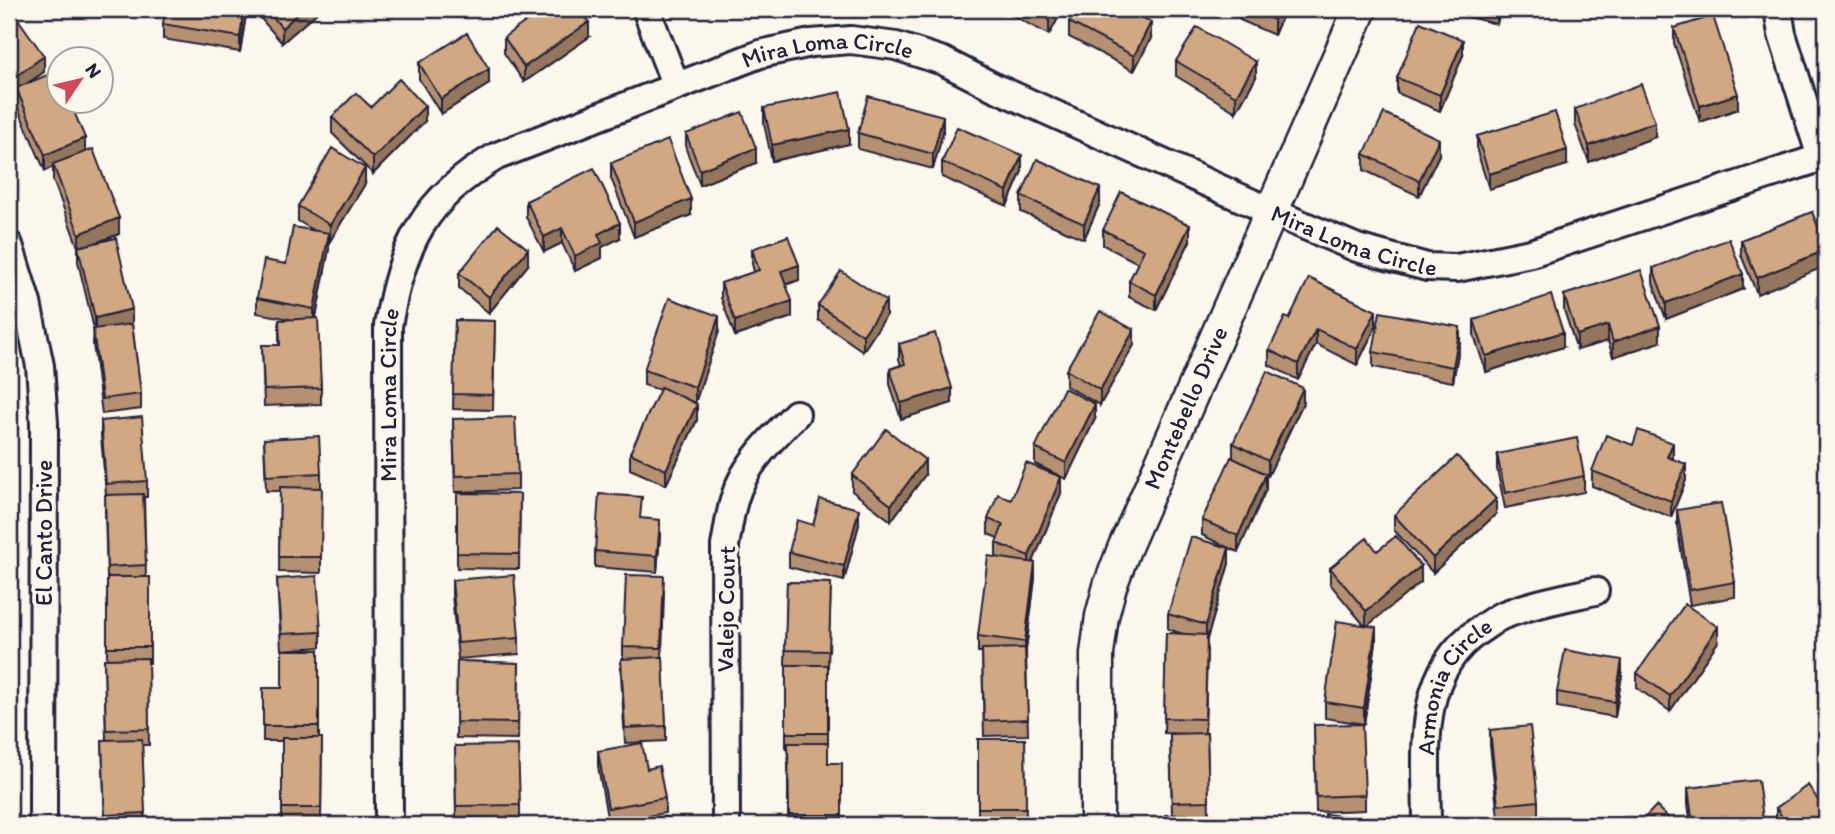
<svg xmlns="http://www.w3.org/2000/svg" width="1835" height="834" viewBox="0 0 1835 834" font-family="Itim,sans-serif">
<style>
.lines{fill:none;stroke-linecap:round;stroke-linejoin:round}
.minor-casing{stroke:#22223b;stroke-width:32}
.tertiary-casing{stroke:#22223b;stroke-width:37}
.minor{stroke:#fbf7ec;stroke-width:26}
.tertiary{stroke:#fbf7ec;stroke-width:32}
.wall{fill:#b59071;stroke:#22223b;stroke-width:2}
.shaded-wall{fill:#93765c;stroke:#22223b;stroke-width:2}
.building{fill:#d2a883;stroke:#22223b;stroke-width:2}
.labels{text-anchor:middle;stroke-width:7;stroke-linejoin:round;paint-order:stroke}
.street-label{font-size:24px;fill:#22223b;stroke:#fbf7ec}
</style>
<rect width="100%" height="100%" fill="#fbf7ec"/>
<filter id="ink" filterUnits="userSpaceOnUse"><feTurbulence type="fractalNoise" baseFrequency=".0143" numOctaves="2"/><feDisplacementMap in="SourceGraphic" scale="14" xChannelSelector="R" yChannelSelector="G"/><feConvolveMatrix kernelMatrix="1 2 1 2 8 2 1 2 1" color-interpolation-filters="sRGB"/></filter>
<g filter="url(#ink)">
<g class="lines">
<g class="minor-casing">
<g id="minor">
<path d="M646,9L676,86"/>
<path d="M1778,9L1782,34L1821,157"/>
<path d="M9,245L27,303L40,366L44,423L43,825"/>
<path id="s1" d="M389,825L388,326C402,245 424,198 497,156L760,54L811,43L851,40L896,46L943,61L994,87L1270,211L1357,248L1427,267L1457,268L1531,253L1826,156"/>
<path d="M726,825L725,546C729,525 731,502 741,482C754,455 776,435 796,414"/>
<path id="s2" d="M1427,825C1427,757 1414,675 1478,631C1486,626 1493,620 1501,616C1531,604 1564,598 1595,591"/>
</g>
</g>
<g class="tertiary-casing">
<g id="tertiary">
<path id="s3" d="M1097,825V654L1102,616L1110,586L1124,549L1360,9"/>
</g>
</g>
<use href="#minor" class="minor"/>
<use href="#tertiary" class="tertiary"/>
</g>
<path class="wall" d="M9,9L44,72L27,84L85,152L119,234L97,242L132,324L141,394V409L102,414L93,344L94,329L78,262V247L53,180V167L45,171L16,104V91L12,94L9,90Z
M247,9L240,52L163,39V24Z
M256,9H321L282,43L256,13Z
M1001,9H1063L1049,35Z
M1240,9H1285L1274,35L1240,20Z
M1447,9H1500L1497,24L1447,12Z
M1657,9H1697L1696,14Z
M1069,22L1151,38L1134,71L1069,37Z
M1674,28L1738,109L1700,122L1674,43Z
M504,37H589L524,82L504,53Z
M1463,55L1440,111L1397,93V78Z
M1176,61L1256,77L1236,112L1176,76Z
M419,63L489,84L441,114L419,79Z
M371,107L425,121L373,174L332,133V117Z
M764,108L849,144L772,161L764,124Z
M1575,109L1655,137L1589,162L1575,124Z
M943,132L933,169L858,149V133Z
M686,134L756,163L700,185L686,149Z
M1477,136L1567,165L1489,189L1477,151Z
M1364,154L1439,155L1419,196L1364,170Z
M942,162L1022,171L1007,206L942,177Z
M611,163L691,215L634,237L611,178Z
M365,184L330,241L329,240V249L316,318L321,388V404L264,406L262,345H279V320L290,319L257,313V298L286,264L313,230L298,221V206Z
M1021,196L1100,203L1084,239L1021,212Z
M526,201L620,238L602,247V258L575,271L562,243L544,252L526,217Z
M1812,212L1757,294L1741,255V240Z
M1103,230L1190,241L1156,310L1129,297V281L1138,263L1103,245Z
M752,249L799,280L786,285L792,317L735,336L721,298V283L754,272L752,264Z
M528,265L489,313L459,288V273Z
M1653,268L1743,289L1666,319L1653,283Z
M1564,295L1660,342L1613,357L1608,341L1577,350L1564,310Z
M818,305L886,316L863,351L818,320Z
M1289,319L1376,326L1357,365L1316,344L1298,380L1269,365V350Z
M455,320L495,321L493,410L453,409Z
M1474,320L1563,347L1486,372L1474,335Z
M719,331L695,403L690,401L697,420L666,485L630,469V453L660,390L644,385V370Z
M1460,342L1453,382L1373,367V352Z
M899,344L952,403L901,419L890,384V369L901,365L899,359Z
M1134,345L1100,405L1066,386V370Z
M1303,403L1268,476L1266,475V489L1238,552L1229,548V563L1207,639L1205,733H1207L1209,814L1172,815L1170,734H1186L1164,733L1166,633L1183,634L1168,629V614L1229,548L1202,535V520L1233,458V443Z
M453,419L518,474V490L455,492Z
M1095,419L1066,479L1035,464V448Z
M101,421L147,481V497H144L146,577H150V663H148L149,745H142L145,825H105L102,740H106L104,659H107V577L105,511L106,495L101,436Z
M264,439L321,473V573L279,572L280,491H266Z
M1497,454L1584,476V492L1505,508L1497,469Z
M1672,459L1686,480L1671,517L1592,486V471Z
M852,475H925L891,521L852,491Z
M457,493L520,494L519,569L457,568Z
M1061,493L1033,562L1035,578L1026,650L1028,735L984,736L982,652H978V636L996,557V543L998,538L988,534V519L1011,500Z
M1677,510L1735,582V597L1690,605L1677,526Z
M1496,514L1433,573L1394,530V515Z
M641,519L660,535L657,572L595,567V551Z
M859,524L844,581L789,567V552L813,525Z
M1377,551L1421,582L1367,625L1376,642L1364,724L1325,718V702L1364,625L1330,584V568Z
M277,579L321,632V647L281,650Z
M452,580L519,638V654L458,659L452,595Z
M787,582L831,583L828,667V763H842V825H788V748H786V665H785Z
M664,592L662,657L666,726V741L625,743L621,674V659L623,658V647Z
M1718,642L1670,711L1637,688V673Z
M319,650V738H322L321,823H282V741H263V688H282Z
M457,661L519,663L518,739L456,738Z
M1622,675L1615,717L1557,707V692Z
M1314,725L1365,795V810L1316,812Z
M1490,730L1538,801V816L1498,818L1490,745Z
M978,739H1025L1026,822L978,824Z
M455,746L520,805V821L456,822Z
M598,751L647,769L665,798V813L608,823L598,766Z
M1688,788L1763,819V825H1691L1688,804Z
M1776,808L1826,825H1778L1776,823Z"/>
<path class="shaded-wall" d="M244,9H247L240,52V37Z
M303,9H321L282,43V28Z
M1054,9H1063L1049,35V19Z
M1279,9H1285L1274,35V20Z
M1497,9H1500L1497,24Z
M589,22V37L524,82V67Z
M1151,22V38L1134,71V56Z
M1463,40V55L1440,111V95Z
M44,56V72L17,90L16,88V91L12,94V79Z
M1256,62V77L1236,112V96Z
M489,69V84L441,114V99Z
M1738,94V109L1700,122V106Z
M425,106V121L373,174V158Z
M943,116V132L933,169V154Z
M1655,122V137L1589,162V146Z
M849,129V144L772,161V145Z
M85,138V153L53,164V167L45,171V155Z
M1439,139V155L1419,196V181Z
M756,148V163L700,185V170Z
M1567,150V165L1489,189V174Z
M1022,155V171L1007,206V191Z
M365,168V184L330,241V225Z
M1100,188V203L1084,239V224Z
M691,199V215L634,237V222Z
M119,218V234L79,249V234Z
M620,223V238L602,247V258L575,271V256L598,234Z
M1190,225V241L1156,310V295Z
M562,228V243L544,252V237Z
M329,233V249L314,324V309Z
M528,249V265L489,313V297Z
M1826,250V266L1757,294V278Z
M799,265V280L781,286V271Z
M1743,274V289L1666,319V303Z
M792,301V317L735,336V321Z
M886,301V316L863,351V335Z
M132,309V324L95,333V318Z
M1376,311V326L1357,365V349Z
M719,316V331L695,403V387Z
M1608,325V341L1577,350V335Z
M1660,326V342L1613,357V342Z
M1460,327V342L1453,382V367Z
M1316,329V344L1298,380V364Z
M1134,330V345L1100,405V390Z
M1563,332V347L1486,372V356Z
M952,388V403L901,419V403Z
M1303,388V403L1268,476V461Z
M697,404V420L666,485V470Z
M1095,404V419L1066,479V463Z
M1673,443V458L1667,473V457Z
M925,460V475L891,521V505Z
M1686,464V480L1671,517V501Z
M1266,474V489L1238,552V536Z
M1061,477V493L1029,572V556Z
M1496,499V514L1433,573V558Z
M859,509V524L844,581V566Z
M660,520V535L657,572V556Z
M1229,548V563L1207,639L1205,734L1206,625Z
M1035,563V578L1025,657V642Z
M1421,566V582L1366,627V611Z
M1376,627V642L1364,724V708Z
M1718,627V642L1670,711V696Z
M1622,660V675L1615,717V702Z"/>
<path class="building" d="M9,9H11L44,56L12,79L9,75Z
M165,9H244L240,37L163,24Z
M266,9H303L282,28Z
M544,9H580L589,22L524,67L504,37Z
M1029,9H1054L1049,19Z
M1075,9H1126L1151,22L1134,56L1069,22Z
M1250,9H1279L1274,20Z
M1713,16L1738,94L1700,106L1674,28Z
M1420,22L1463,40L1440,95L1397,78Z
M1197,27L1256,62L1236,96L1176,61Z
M467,33L489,69L441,99L419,63Z
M57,71L60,77V102H70L85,138L45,155L16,88Z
M399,79L425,106L373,158L332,117L356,93L371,107Z
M1641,84L1655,122L1589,146L1575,109Z
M841,92L849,129L772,145L764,108Z
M868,96L943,116L933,154L858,133Z
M742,112L756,148L700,170L686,134Z
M1555,112L1567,150L1489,174L1477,136Z
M1384,113L1439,139L1419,181L1364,154Z
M957,127L1022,155L1007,191L942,162Z
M668,140L691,199L634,222L611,163Z
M332,148L365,168L330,225L298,206Z
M93,149L119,218L79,234L53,164Z
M1037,159L1100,188L1084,224L1021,196Z
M594,168L620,223L598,234L602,243L575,256L562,228L544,237L526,201Z
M1121,192L1190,225L1156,295L1129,281L1144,250L1103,230Z
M1812,212L1826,246V250L1757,278L1741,240Z
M498,225L528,249L489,297L459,273Z
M293,227L329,233L314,309L257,298L264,260L286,264Z
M788,236L799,265L781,271L792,301L735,321L721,283L759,270L752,249Z
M116,238L132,309L95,318L78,247Z
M1729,239L1743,274L1666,303L1653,268Z
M1641,270L1660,326L1613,342L1608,325L1577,335L1564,295Z
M841,271L886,301L863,335L818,305Z
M1309,278L1376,311L1357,349L1316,329L1298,364L1269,350L1285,317L1289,319Z
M1551,295L1563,332L1486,356L1474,320Z
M669,298L719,316L695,387L644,370Z
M1100,311L1134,330L1100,390L1066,370Z
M1380,312L1460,327L1453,367L1373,352Z
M318,318L321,388L264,390L262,345H280L279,320Z
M455,320L495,321L493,395L453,394Z
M132,324L141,394L102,399L93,329Z
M935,333L952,388L901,403L890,369L905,364L899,344Z
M1267,371L1303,388L1268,461L1233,443Z
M661,387L697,404L666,470L630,453Z
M1064,388L1095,404L1066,463L1035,448Z
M142,417L147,481L106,484L101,421Z
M515,417L518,474L455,476L453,419Z
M886,429L925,460L891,505L852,475Z
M1638,430L1673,443L1667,457L1686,464L1671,501L1592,471L1606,435L1633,445Z
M319,436L321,473L266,476L264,439Z
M1577,438L1584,476L1505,493L1497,454Z
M1457,456L1496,499L1433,558L1394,515Z
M1231,457L1266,474L1238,536L1202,520Z
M1026,463L1061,477L1029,556L996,543L1003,525L988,519L998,494L1011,500Z
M280,487L322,488L321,557H279Z
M457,493L520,494L519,554L457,553Z
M143,494L146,565L107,567L105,495Z
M599,494L642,497L640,518L660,520L657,556L595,551Z
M820,499L859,509L844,566L789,552L797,520L813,525Z
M1721,503L1735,582L1690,590L1677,510Z
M1396,536L1421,566L1366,611L1330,568L1367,538L1377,551Z
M1191,537L1229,548L1206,625L1168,614Z
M988,556L1035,563L1025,642L978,636Z
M514,575L519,638L458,643L452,580Z
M626,575L664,576L661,648L623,647Z
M317,576L321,632L281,634L277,579Z
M107,577H150V647H107Z
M787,582L831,583L829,651L785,650Z
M1685,604L1718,627L1670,696L1637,673Z
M1337,621L1376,627L1364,708L1325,702Z
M1166,633L1207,635L1205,719L1164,718Z
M1025,648L1028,719L984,721L982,649Z
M282,650H319V726H263V688H282Z
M1565,650L1622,660L1615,702L1557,692Z
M663,657L666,726L625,728L621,659Z
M148,658L149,729L106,730L104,659Z
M457,661L519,663L518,723L456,722Z
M786,665H828V733H786Z
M1362,724L1365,795L1316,797L1314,725Z
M1530,726L1538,801L1498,805L1490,730Z
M1207,733L1209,801L1172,802L1170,734Z
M282,738H322L321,808H282Z
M142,739L145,813L105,815L102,740Z
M978,739H1025L1026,808H978Z
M642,743L647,769L659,766L665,798L608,808L598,751Z
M788,743H828V763H842V815H789Z
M518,745L520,805L456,806L455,746Z
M1758,780L1763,819L1704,825H1693L1688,788Z
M1808,785L1826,812V825H1788L1776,808Z
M1656,806L1676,825H1638Z
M1210,814L1211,825H1165V815Z
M1325,814L1367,819L1366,825H1324Z
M1545,816L1546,825H1491V818Z
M458,817L521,821V825H458Z
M624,817H666V825H624Z
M991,820L1031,822L1030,825H990Z"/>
</g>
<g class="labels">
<g class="street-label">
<text dy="8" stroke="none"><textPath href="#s1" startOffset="1060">Mira Loma Circle</textPath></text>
<text dy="8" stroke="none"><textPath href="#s1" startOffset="1628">Mira Loma Circle</textPath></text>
<text dy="8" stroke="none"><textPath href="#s1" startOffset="430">Mira Loma Circle</textPath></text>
<text dy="8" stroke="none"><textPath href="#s3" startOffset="434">Montebello Drive</textPath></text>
<text transform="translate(44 533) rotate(-90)" y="8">El Canto Drive</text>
<text transform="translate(726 609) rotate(-89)" y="8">Valejo Court</text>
<text dy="8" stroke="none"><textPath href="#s2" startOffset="147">Armonia Circle</textPath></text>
</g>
</g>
<rect width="1835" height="834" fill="none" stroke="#fbf7ec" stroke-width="35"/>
<rect x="18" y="18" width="1800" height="799" fill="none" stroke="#22223b" stroke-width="2.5" filter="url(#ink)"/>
<g transform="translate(80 80) rotate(55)"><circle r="33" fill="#fbf7ec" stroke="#a4a2a5" stroke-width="2"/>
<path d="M0-5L12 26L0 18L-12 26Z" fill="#d1495b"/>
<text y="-10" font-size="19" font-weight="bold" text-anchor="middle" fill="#22223b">N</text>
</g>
</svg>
